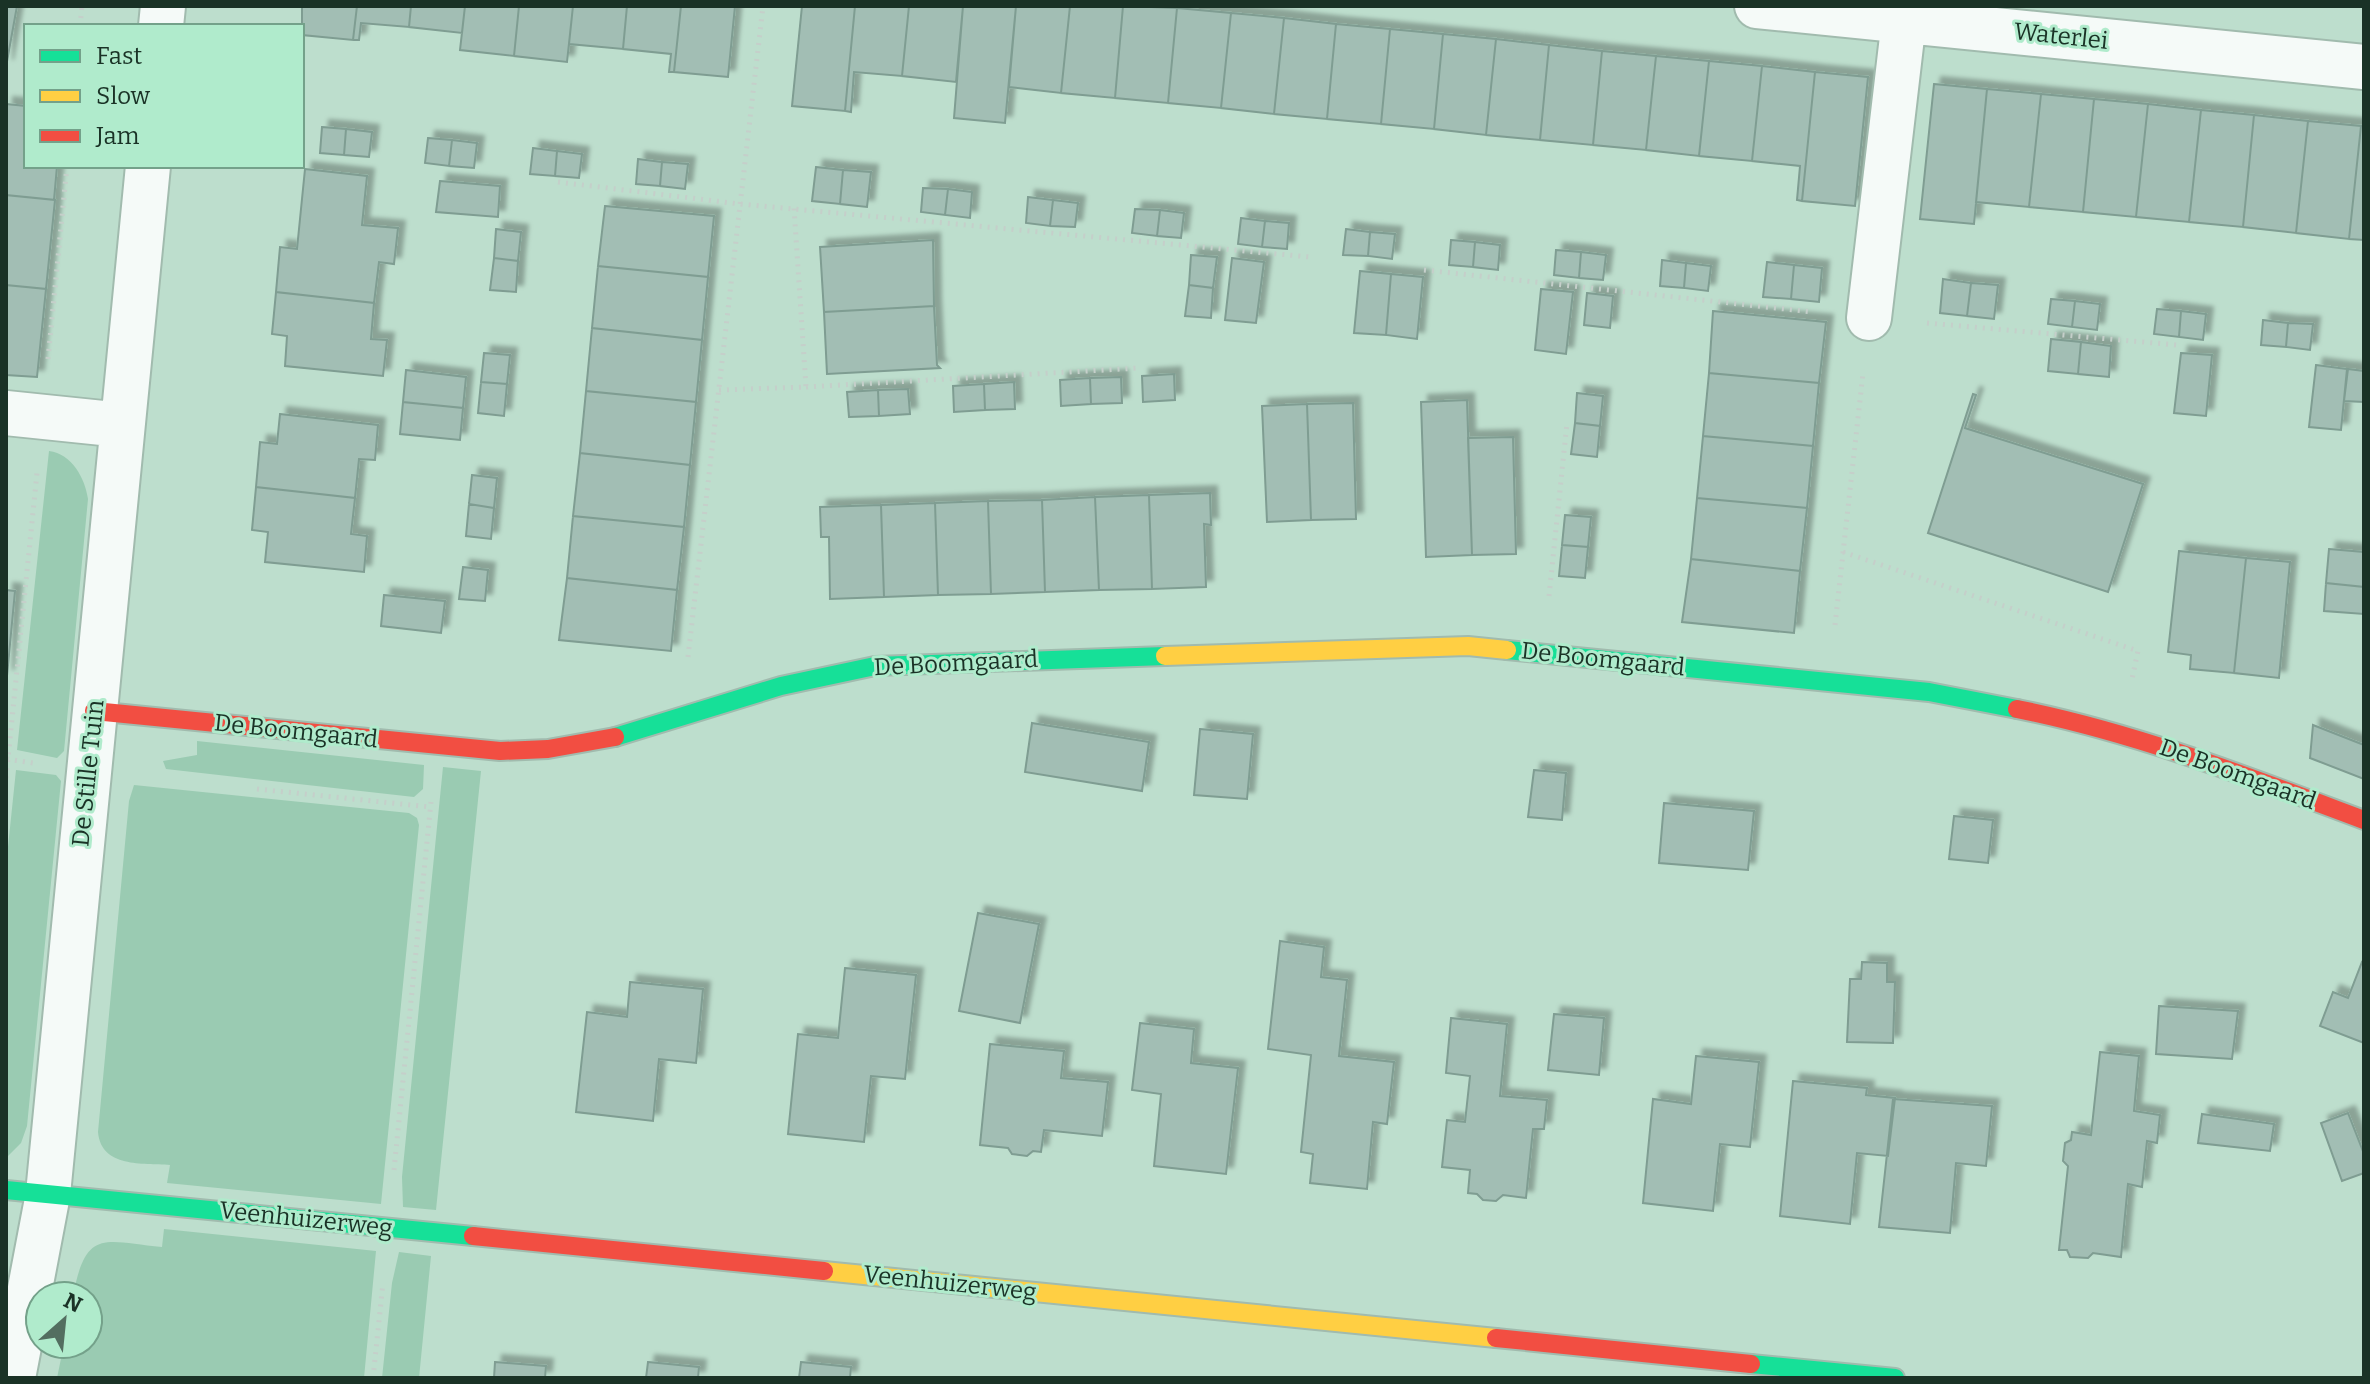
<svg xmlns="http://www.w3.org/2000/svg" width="2370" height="1384" viewBox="0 0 2370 1384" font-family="Bitter,serif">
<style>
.green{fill:#9acbb2}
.building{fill:#a2beb4;stroke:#7f9d92;stroke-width:2;filter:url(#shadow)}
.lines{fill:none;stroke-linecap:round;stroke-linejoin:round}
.street-casing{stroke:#a1bbae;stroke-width:48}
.fast-casing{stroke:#a1bbae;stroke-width:22}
.slow-casing{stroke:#a1bbae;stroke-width:22}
.jam-casing{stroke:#a1bbae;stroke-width:22}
.path{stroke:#c5cfca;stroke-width:5;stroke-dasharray:2 6;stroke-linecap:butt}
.street{stroke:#f5faf8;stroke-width:44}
.fast{stroke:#16e098;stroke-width:18}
.slow{stroke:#ffcf43;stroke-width:18}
.jam{stroke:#f24e42;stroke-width:18}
.labels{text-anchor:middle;stroke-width:6;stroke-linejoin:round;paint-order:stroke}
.street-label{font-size:24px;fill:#1a3226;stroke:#b0ebcc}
</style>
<defs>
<filter id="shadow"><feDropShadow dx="7" dy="-7" stdDeviation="2" flood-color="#0004"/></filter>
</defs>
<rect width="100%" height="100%" fill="#bddecd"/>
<path class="green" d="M49,451C72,454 85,478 88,499L64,751L57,758L17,750Z
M197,741L424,765L423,789L414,797L166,769L163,761L197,755Z
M443,767L481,771L436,1210L403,1207L402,1177Z
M16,770L56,775L61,781L27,1126L21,1143L6,1158V866Z
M134,785L409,813L417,818L419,825L381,1204L167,1183L170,1165C143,1163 101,1168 98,1132L129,801Z
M164,1229L376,1251L364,1378H57L64,1344H88V1296H73C86,1228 103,1241 162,1247Z
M399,1252L431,1256L419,1378H382L392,1283Z"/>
<path class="building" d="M6,6H17L6,67Z
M302,6H357L353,40L302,35Z
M357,6H411L409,27L361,23L359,40H353Z
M411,6H465L462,33L409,27Z
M465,6H519L514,56L460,50Z
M519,6H573L567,62L514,56Z
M573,6H627L623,49L569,44Z
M627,6H681L674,72H669L671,54L623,49Z
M681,6H735L728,77L674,72Z
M802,6H855L845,111L792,106Z
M855,6H909L902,76L854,72L851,112L845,111Z
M909,6H963L956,82L902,76Z
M963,6H1016L1005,123L954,118Z
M1016,6H1070L1061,93L1009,87Z
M1070,6H1123L1115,98L1061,93Z
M1123,6L1177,8L1168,103L1115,98Z
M1177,8L1231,13L1221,108L1168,103Z
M1231,13L1284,18L1274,114L1221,108Z
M1284,18L1336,24L1327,119L1274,114Z
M1336,24L1390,29L1381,124L1327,119Z
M1390,29L1443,34L1434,129L1381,124Z
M1443,34L1496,39L1486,135L1434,129Z
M1496,39L1549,45L1540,140L1486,135Z
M1549,45L1602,51L1593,145L1540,140Z
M1602,51L1656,56L1646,150L1593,145Z
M1656,56L1709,61L1699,156L1646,150Z
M1709,61L1762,66L1752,161L1699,156Z
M1762,66L1815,72L1802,201L1797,200L1800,166L1752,161Z
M1815,72L1868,77L1855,206L1802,201Z
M1934,84L1987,89L1974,224L1920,219Z
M1987,89L2041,94L2029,207L1976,202Z
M2041,94L2094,99L2083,212L2029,207Z
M2094,99L2148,104L2136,217L2083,212Z
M6,104L26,106V166H57L54,200L6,195Z
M2148,104L2201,110L2189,222L2136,217Z
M2201,110L2254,115L2243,227L2189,222Z
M2254,115L2308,121L2296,233L2243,227Z
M2308,121L2361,126L2349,239L2296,233Z
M2361,126H2364V240L2349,239Z
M322,127L346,129L344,155L320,153Z
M346,129L372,132L369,157L344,155Z
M428,138L452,140L449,166L425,163Z
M452,140L477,143L474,168L449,166Z
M533,148L557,151L555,176L530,174Z
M557,151L582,154L579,178L555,176Z
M638,159L662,162L660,186L636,184Z
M662,162L688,164L685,189L660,186Z
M816,167L843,170L840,204L812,201Z
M305,169L367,176L362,225L398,228L394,264L379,262L374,303L276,292L280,247L297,249Z
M843,170L871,172L867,207L840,204Z
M440,181L500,186L498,217L436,212Z
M923,188L948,189L945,215L921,212Z
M948,189L972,192L970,218L945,215Z
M6,195L55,200L46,289L6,285Z
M1028,197L1053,200L1050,226L1026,223Z
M1053,200L1078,203L1075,227L1050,226Z
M605,206L714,216L708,277L598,266Z
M1135,209L1160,210L1157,236L1132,233Z
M1160,210L1184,213L1181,238L1157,236Z
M1241,218L1265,221L1262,247L1238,244Z
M1265,221L1289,223L1287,249L1262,247Z
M496,229L521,232L518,261L494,258Z
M1346,229L1370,232L1368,256L1343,255Z
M1370,232L1395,234L1392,259L1368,256Z
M933,240L934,306L824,312L820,247Z
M1451,240L1475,242L1473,267L1449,265Z
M1475,242L1500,245L1498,270L1473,267Z
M1556,250L1581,252L1579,278L1554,275Z
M1581,252L1606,255L1603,280L1579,278Z
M1191,255L1217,257L1213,288L1189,285Z
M494,258L518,261L516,292L490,290Z
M1232,258L1264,262L1256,323L1225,320Z
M1662,260L1686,263L1684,288L1660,286Z
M1767,262L1794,265L1791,299L1763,297Z
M1686,263L1711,266L1708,291L1684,288Z
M1794,265L1822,268L1819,302L1791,299Z
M598,266L708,277L702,340L592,328Z
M1360,271L1391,274L1386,335L1354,333Z
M1391,274L1423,277L1417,339L1386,335Z
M1943,279L1971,283L1967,316L1940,313Z
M1971,283L1998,285L1994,319L1967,316Z
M6,285L46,289L37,377L6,375Z
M1189,285L1213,288L1211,318L1185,316Z
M1541,289L1573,292L1566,354L1535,350Z
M276,292L374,303L371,339L387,340L383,376L285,366L287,336L272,334Z
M1587,293L1613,296L1610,328L1584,325Z
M2051,299L2075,301L2072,327L2048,324Z
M2075,301L2100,304L2097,330L2072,327Z
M934,306L937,365L940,368L827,374L824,312Z
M2157,309L2181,311L2179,337L2154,334Z
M1713,311L1826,322L1819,383L1709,373Z
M2181,311L2206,314L2203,340L2179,337Z
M2263,320L2288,323L2286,347L2261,345Z
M2288,323L2313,324L2310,350L2286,347Z
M592,328L702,340L696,402L586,391Z
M2051,339L2081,342L2078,374L2048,371Z
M2081,342L2111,346L2109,377L2078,374Z
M484,353L510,355L507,384L481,382Z
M2181,353L2212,355L2206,416L2174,413Z
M2316,365L2347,369L2341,430L2309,427Z
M2348,369L2364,371V402L2344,401Z
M406,370L466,377L463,408L403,402Z
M1709,373L1819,383L1813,446L1703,436Z
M1174,374L1175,400L1143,402L1142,376Z
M1121,377L1122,403L1091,404L1090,378Z
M1090,378L1091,404L1061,406L1060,380Z
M481,382L507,384L504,416L478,413Z
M1014,382L1015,409L985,410L984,384Z
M984,384L985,410L954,412L953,386Z
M908,389L910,414L879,416L878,390Z
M878,390L879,416L849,417L847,392Z
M586,391L696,402L690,465L580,453Z
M1577,393L1603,396L1600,426L1575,423Z
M1973,394L1976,395L1965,428L2143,484L2108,592L1928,533Z
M1467,400L1472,555L1426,557L1421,402Z
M403,402L463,408L460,440L400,434Z
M1353,403L1356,519L1311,520L1307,404Z
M1307,404L1311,520L1267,522L1262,406Z
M280,414L378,425L375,460L359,459L355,498L256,487L260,442L277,444Z
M1575,423L1600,426L1597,457L1571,454Z
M1703,436L1813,446L1807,508L1697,498Z
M1513,437L1516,554L1472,555L1468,438Z
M580,453L690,465L684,527L573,516Z
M472,475L497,478L494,508L469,504Z
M256,487L355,498L351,534L367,536L364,572L265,562L268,532L252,530Z
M1210,493L1211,525L1204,524L1206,587L1152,589L1149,495Z
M1149,495L1152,589L1099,590L1095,497Z
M1095,497L1099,590L1045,592L1042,500Z
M1697,498L1807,508L1800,571L1691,559Z
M1042,500L1045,592L991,594L988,501Z
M988,501L991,594L938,595L935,503Z
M935,503L938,595L884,597L881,505Z
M469,504L494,508L491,539L466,536Z
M881,505L884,597L830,599L829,537H821L820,507Z
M1565,515L1591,517L1588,547L1562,545Z
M573,516L684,527L677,590L567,578Z
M1562,545L1588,547L1585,578L1559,576Z
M2329,549L2364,552V587L2326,583Z
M2179,551L2246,558L2234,673L2190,669L2191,655L2168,652Z
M2246,558L2290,562L2279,678L2234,673Z
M1691,559L1800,571L1794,633L1682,622Z
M463,567L488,570L485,601L459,599Z
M567,578L677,590L671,651L559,640Z
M2326,583L2364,587V614L2324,611Z
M6,590L15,591L7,676H6Z
M384,595L445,601L441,633L381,626Z
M1032,723L1149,742L1142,791L1025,772Z
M2313,725L2364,745V779L2310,758Z
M1200,729L1253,734L1247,799L1194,795Z
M1534,770L1566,773L1562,820L1528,817Z
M1664,803L1754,811L1748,870L1659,863Z
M1954,816L1993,820L1988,863L1949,859Z
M978,913L1039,924L1020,1023L959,1011Z
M1280,941L1324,947L1321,977L1347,980L1339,1056L1394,1062L1387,1124L1373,1122L1367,1189L1310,1183L1313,1154L1301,1152L1311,1055L1268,1049Z
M1862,962L1887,963V982H1895L1893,1043L1847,1042L1850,979H1861Z
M2362,962L2364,963V1043L2320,1026L2333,992L2348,998Z
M845,968L916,975L905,1079L871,1076L864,1142L788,1134L798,1034L838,1038Z
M630,982L703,989L696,1063L659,1059L653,1121L576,1112L587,1012L627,1017Z
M2159,1006L2238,1011L2232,1059L2156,1054Z
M1554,1014L1604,1018L1599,1075L1548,1070Z
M1451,1018L1507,1024L1500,1096L1547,1100L1544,1129H1533L1526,1198L1503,1195L1496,1201L1483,1200L1477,1194L1468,1193L1470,1170L1442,1167L1447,1120L1465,1122L1470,1076L1446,1073Z
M1140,1023L1194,1029L1191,1063L1238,1068L1226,1174L1154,1166L1161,1094L1132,1090Z
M990,1044L1064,1051L1061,1078L1108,1082L1102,1136L1044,1130L1041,1152L1033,1151L1027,1156L1012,1154L1008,1148L980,1145Z
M2100,1052L2139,1056L2134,1111L2160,1115L2157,1143L2147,1141L2142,1187L2128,1184L2121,1257L2093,1253L2088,1258L2070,1257L2067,1250H2059L2068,1166L2063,1161L2065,1143L2071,1140L2072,1132L2091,1135Z
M1696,1056L1759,1062L1750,1147L1720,1144L1713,1211L1643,1203L1653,1099L1691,1104Z
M1793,1081L1867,1088L1866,1095L1895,1098L1888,1156L1857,1153L1850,1224L1780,1216Z
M1893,1099L1992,1106L1986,1166L1956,1163L1950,1233L1879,1227Z
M2348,1113L2364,1154V1173L2342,1181L2321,1123Z
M2202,1114L2274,1124L2270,1151L2198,1143Z
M495,1362L546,1366L545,1378H494Z
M648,1362L699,1367L698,1378H646Z
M801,1362L851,1367L850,1378H799Z"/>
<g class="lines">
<g class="street-casing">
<path id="street" d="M1757,6L2364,67
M161,26L163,6
M1869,318L1904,20
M6,413L122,425
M13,1378L48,1194L148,166"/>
</g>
<g class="fast-casing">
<path id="fast" d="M1507,650L1929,692L2017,709
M615,737L781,686L875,666L1165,656
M6,1190L473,1236
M1751,1364L1895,1378"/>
</g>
<g class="slow-casing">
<path id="slow" d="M1165,656L1468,646L1507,650
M824,1271L1496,1338"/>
</g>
<g class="jam-casing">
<path id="jam" d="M2017,709C2137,733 2249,777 2364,820
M94,711L500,751L548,749L615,737
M473,1236L824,1271
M1496,1338L1751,1364"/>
</g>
<path class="path" d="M80,26L82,6
M558,182L740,204L1310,257
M1424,270L1813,312
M1927,323L2177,345
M48,359L67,166
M806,387L1139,368
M719,390L806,387L794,208
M1843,552L2138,651L2132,679
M1549,596L1567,423
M1835,625L1863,373
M688,657L763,6
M7,759L33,763
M6,778L37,473
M257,789L430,807
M394,1170L431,802
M373,1378L383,1283"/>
<use href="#street" class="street"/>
<use href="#fast" class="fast"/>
<use href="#slow" class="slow"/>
<use href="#jam" class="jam"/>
</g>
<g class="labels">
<g class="street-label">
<text transform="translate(2061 36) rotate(6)" y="8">Waterlei</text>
<text transform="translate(1603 659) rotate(6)" y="8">De Boomgaard</text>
<text transform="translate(956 663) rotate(-3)" y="8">De Boomgaard</text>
<text transform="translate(296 731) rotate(6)" y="8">De Boomgaard</text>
<text transform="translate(88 773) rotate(-84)" y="8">De Stille Tuin</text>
<text transform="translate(2238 774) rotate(20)" y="8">De Boomgaard</text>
<text transform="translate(306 1219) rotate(6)" y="8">Veenhuizerweg</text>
<text transform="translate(950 1283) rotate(6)" y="8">Veenhuizerweg</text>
</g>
</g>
<rect width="2370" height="1384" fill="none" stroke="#1a3226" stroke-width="16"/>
<rect x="24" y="24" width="280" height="144" fill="#b0ebcc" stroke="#74a18a" stroke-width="2"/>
<rect x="40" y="50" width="40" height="12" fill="#16e098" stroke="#74a18a" stroke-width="2"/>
<text x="96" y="64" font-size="24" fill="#1a3226">Fast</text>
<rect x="40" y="90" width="40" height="12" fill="#ffcf43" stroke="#74a18a" stroke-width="2"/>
<text x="96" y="104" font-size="24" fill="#1a3226">Slow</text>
<rect x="40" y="130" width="40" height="12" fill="#f24e42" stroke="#74a18a" stroke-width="2"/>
<text x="96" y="144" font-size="24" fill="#1a3226">Jam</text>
<g transform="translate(64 1320) rotate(27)"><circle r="38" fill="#b0ebcc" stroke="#74a18a" stroke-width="2"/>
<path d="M0-6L14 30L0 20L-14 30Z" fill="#536e60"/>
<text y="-12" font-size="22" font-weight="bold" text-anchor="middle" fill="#1a3226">N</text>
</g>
</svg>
